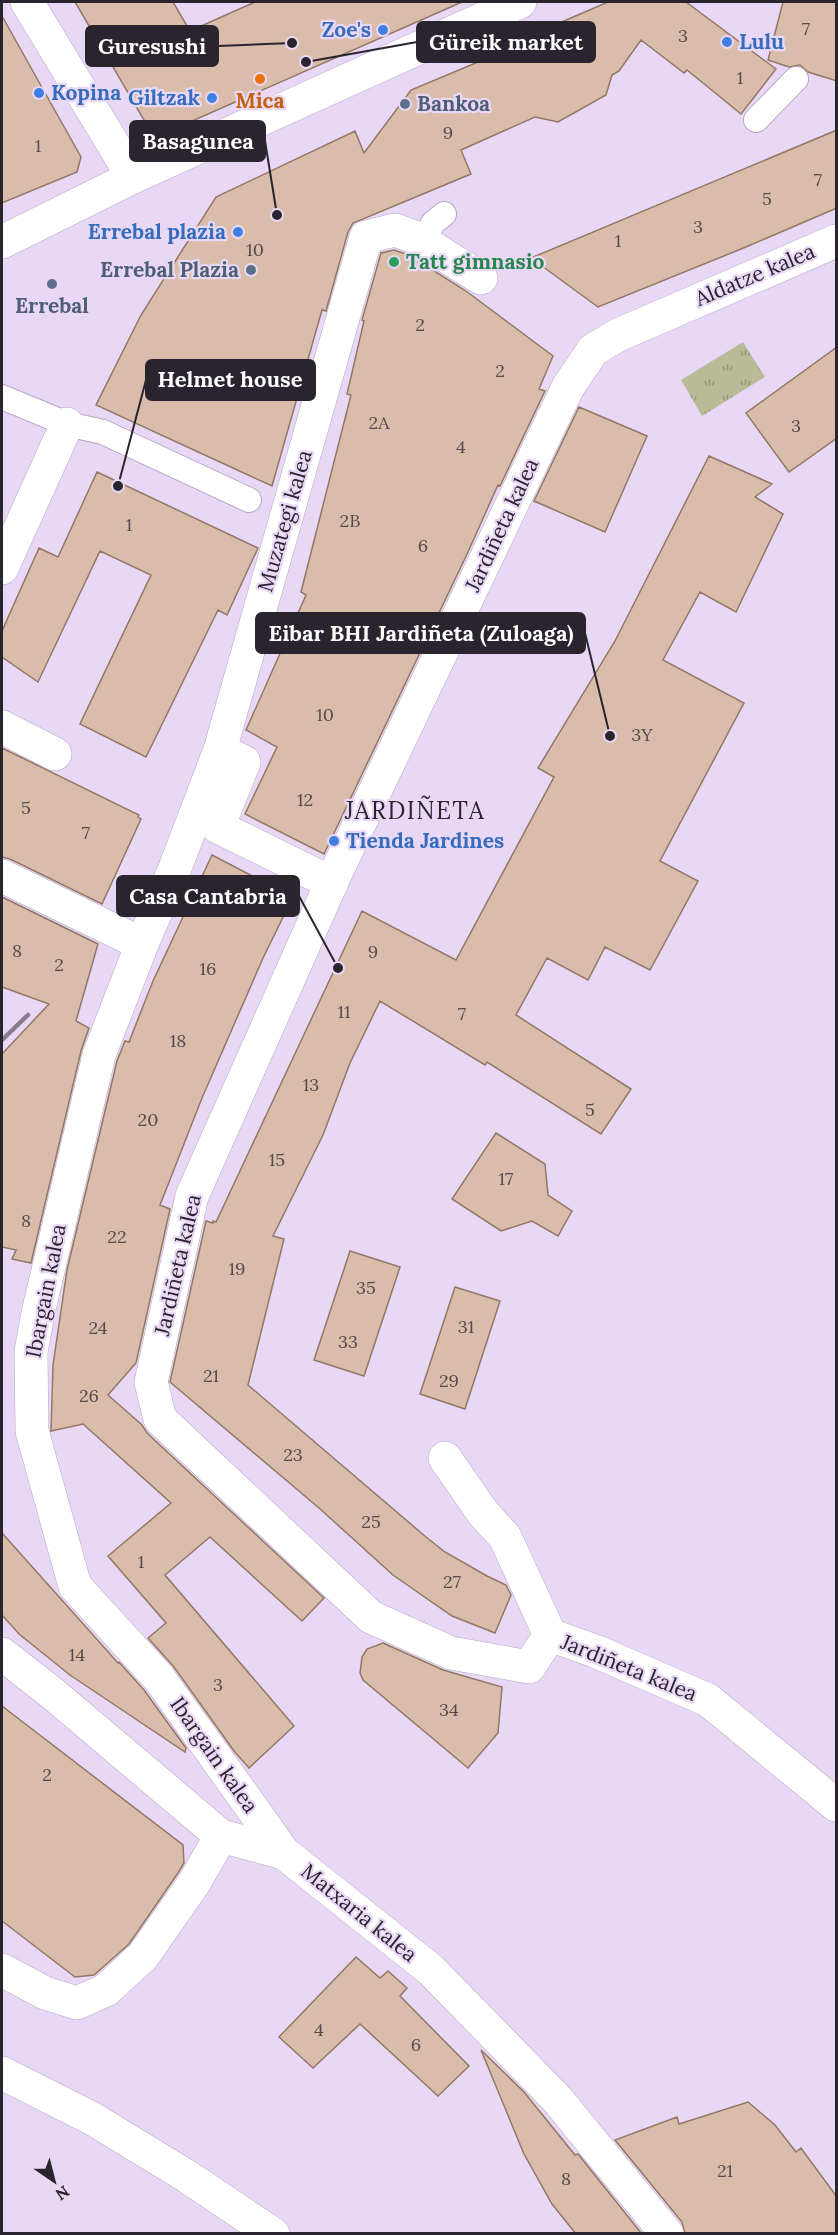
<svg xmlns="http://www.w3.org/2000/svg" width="838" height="2235" viewBox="0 0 838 2235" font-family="Lora,serif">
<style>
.grass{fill:url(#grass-tufts)}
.building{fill:#dabcaa;stroke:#927766;stroke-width:1.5}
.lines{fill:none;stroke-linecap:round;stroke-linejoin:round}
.pedestrian-casing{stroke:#b6a6c2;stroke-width:26}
.minor-casing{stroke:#b6a6c2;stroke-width:34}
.tertiary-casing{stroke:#b6a6c2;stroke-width:34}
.trunk-casing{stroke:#b6a6c2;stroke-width:34}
.pedestrian{stroke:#fff;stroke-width:24}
.minor{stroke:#fff;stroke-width:33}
.tertiary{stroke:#fff;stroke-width:33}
.trunk{stroke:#fff;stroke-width:33}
.rail{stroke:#887d90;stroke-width:4.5}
.shop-dot{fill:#3f7fe0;stroke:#e9d8f5;stroke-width:2}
.food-dot{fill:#e8710a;stroke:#e9d8f5;stroke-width:2}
.service-dot{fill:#5c6f8a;stroke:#e9d8f5;stroke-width:2}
.leisure-dot{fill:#2e9e5b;stroke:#e9d8f5;stroke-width:2}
.labels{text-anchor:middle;stroke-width:4.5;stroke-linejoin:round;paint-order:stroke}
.number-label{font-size:18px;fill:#564a4d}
.shop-label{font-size:21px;font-weight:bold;fill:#366cbe;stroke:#e9d8f5;text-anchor:end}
.food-label{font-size:21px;font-weight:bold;fill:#c56008;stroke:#e9d8f5}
.service-label{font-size:21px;font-weight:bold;fill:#4e5e75;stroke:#e9d8f5;text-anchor:start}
.leisure-label{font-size:21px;font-weight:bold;fill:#27864d;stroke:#e9d8f5;text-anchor:start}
.street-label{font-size:21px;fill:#2a242e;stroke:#e9d8f5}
.quarter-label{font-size:24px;letter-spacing:1.5px;fill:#2a242e;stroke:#e9d8f5}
.leader{fill:none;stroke:#2a242e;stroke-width:2}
.callout-dot{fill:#2a242e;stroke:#e9d8f5;stroke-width:2}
.callout{fill:#2a242e;stroke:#2a242e;stroke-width:2}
.callout-label{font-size:22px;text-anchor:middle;font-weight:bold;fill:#fff}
</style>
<defs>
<pattern id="grass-tufts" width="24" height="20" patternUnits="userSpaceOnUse" patternTransform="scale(1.5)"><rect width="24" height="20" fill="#b8ba98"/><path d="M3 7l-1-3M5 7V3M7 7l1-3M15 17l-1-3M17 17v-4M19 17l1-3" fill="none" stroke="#96977c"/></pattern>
</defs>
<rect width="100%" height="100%" fill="#e9d8f5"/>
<path class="grass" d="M743,342L765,377L702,416L681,380Z"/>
<path class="building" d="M75,2H173L190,31L255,2H462L165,133L148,127Z
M608,2H686L776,69L741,114L687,70L684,73L641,40L619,71L612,75L606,95L558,122L535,117L461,150L471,174L353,223L348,232L326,311L322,310L272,486L96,405L141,315L216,197L355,131L364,153L411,90L509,49L550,27Z
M783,2H837V81L808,72L800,65L789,67L768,60Z
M2,16L81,157L77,172L2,203Z
M837,130V208L746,247L598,307L531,258Z
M394,250L409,255L466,291L553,356L539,389L545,391L500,486L498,485L468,552L324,854L245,814L277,747L246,730L306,595L301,592L351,395L347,394L364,321L362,320L381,253Z
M837,347V438L789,472L746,413Z
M579,407L647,436L605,532L534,501Z
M709,456L772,484L755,497L783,514L736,612L700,592L663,660L744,703L660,861L698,881L650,970L605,947L588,980L547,958L516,1015L631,1089L601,1134L487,1062L485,1065L380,1001L350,1063L323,1135L273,1236L284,1239L248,1385L426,1537L445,1552L487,1576L506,1585L511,1595L495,1633L452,1616L393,1575L319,1508L170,1382L206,1221L213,1223V1221L216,1222L362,911L456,960L554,777L538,768L615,641Z
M97,472L258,548L227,615L218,610L146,757L80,724L151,575L100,551L38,682L2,657V631L39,548L58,557Z
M2,748L139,815L138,817L141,819L102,904L10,859L2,857Z
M212,855L293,897L263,958L202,1098L160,1205L170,1209L136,1363L108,1395L142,1425L147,1433L324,1598L302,1621L210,1537L165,1575L294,1726L249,1768L234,1751L174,1667L148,1638L166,1623L108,1556L171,1503L83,1424L51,1431L53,1365L67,1270L117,1061L125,1041L129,1042L153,981Z
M2,897L98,944L76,1021L89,1028L81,1051L31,1263L12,1259L16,1250L2,1247V1054L49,1004L2,987Z
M496,1133L545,1164L548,1195L572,1211L558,1236L532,1221L501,1231L452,1199Z
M350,1251L400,1267L364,1376L314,1360Z
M455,1287L500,1301L465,1409L420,1394Z
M2,1533L118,1663L119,1662L144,1690L186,1748L185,1752L70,1675L19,1634L2,1615Z
M383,1643L443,1670L502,1687L498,1733L468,1768L363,1680L360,1673L362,1657L367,1649Z
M2,1706L183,1845L184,1863L178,1873L129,1944L94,1975L75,1977L2,1921Z
M356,1957L380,1978L388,1971L407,1988L400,1996L469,2066L438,2096L360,2024L313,2068L279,2037Z
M481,2050L524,2092L575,2155L578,2154L642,2234H576L552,2204L524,2154Z
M748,2102L775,2125L796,2152L801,2148L837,2197V2234H685L682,2222L615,2140L677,2117L679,2124Z"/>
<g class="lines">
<g class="pedestrian-casing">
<path id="pedestrian" d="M756,120L796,79
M423,242L433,223L444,214
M2,397L67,424L103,432L249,500"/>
</g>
<g class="minor-casing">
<path id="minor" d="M27,2L133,177
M2,568L67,424
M2,727L55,754
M220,750L175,868L142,944L99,1055L38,1313L31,1352L32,1431L75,1586L159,1678L284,1853
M2,876L142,944
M332,883L218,827L244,762L220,750L366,237L395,230L417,238L481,278
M445,1458L483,1513L505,1537L550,1635L529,1667L451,1653L371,1617L160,1419L151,1382L192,1196L334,877L568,387L593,350L618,335L836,241
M2,1654L52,1693L221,1836L284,1853L431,1970L557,2099L667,2234
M2,1970L45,1993L77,2003L106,1990L143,1956L194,1883L221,1836"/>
</g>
<g class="tertiary-casing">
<path id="tertiary" d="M2,242L133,177L520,2
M550,1635L595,1651L708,1700L836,1805"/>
</g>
<g class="trunk-casing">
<path id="trunk" d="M2,2073L93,2119L188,2177L273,2234"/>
</g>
<use href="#pedestrian" class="pedestrian"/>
<use href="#minor" class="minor"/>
<use href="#tertiary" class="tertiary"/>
<use href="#trunk" class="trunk"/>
<path class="rail" d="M2,1040L28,1015"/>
</g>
<g class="shop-dot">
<circle cx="383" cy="30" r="6"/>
<circle cx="727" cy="42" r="6"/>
<circle cx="39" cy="93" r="6"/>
<circle cx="212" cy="98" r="6"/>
<circle cx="238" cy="232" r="6"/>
<circle cx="334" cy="841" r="6"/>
</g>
<circle class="food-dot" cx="260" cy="79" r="6"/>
<g class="service-dot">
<circle cx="405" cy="104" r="6"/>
<circle cx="251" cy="270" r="6"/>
<circle cx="52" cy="284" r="6"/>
</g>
<circle class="leisure-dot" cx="394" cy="262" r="6"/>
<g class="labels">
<g class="number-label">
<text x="806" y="35">7</text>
<text x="683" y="42">3</text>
<text x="740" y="84">1</text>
<text x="448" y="139">9</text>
<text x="38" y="152">1</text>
<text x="818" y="186">7</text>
<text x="767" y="205">5</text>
<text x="698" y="233">3</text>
<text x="618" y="247">1</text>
<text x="255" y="256">10</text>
<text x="420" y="331">2</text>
<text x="500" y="377">2</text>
<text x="379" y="429">2A</text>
<text x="796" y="432">3</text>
<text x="461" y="453">4</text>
<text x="350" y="527">2B</text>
<text x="129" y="531">1</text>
<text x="423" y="552">6</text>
<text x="325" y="721">10</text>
<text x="642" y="741">3Y</text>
<text x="305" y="806">12</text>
<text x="26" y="814">5</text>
<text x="86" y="839">7</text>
<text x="17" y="957">8</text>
<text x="373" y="958">9</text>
<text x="59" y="971">2</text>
<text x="208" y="975">16</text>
<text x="344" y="1018">11</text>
<text x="462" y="1020">7</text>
<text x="178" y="1047">18</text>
<text x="311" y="1091">13</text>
<text x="590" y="1116">5</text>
<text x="148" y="1126">20</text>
<text x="277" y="1166">15</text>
<text x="506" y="1185">17</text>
<text x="26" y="1227">8</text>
<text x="117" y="1243">22</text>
<text x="237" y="1275">19</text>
<text x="366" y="1294">35</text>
<text x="466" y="1333">31</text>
<text x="98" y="1334">24</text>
<text x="348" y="1348">33</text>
<text x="211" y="1382">21</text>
<text x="449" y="1387">29</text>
<text x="89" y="1402">26</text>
<text x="293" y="1461">23</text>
<text x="371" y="1528">25</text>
<text x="141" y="1568">1</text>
<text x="452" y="1588">27</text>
<text x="77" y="1661">14</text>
<text x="218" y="1691">3</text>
<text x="449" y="1716">34</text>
<text x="47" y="1781">2</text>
<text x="319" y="2036">4</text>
<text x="416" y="2051">6</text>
<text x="725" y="2177">21</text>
<text x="566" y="2185">8</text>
</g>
<g class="shop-label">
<text x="371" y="37">Zoe's</text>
<text x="739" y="49" text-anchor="start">Lulu</text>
<text x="51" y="100" text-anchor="start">Kopina</text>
<text x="200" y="105">Giltzak</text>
<text x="226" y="239">Errebal plazia</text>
<text x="346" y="848" text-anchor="start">Tienda Jardines</text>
</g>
<g class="food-label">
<text x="260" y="108">Mica</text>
</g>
<g class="service-label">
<text x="417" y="111">Bankoa</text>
<text x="239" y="277" text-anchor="end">Errebal Plazia</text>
<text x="52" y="313" text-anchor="middle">Errebal</text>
</g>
<g class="leisure-label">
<text x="406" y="269">Tatt gimnasio</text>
</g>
<g class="street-label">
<text transform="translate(755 275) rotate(-23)" y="7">Aldatze kalea</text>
<text transform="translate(285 521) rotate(-74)" y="7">Muzategi kalea</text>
<text transform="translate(502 525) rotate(-65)" y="7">Jardiñeta kalea</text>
<text transform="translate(178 1265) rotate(-77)" y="7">Jardiñeta kalea</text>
<text transform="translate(46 1291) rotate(-79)" y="7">Ibargain kalea</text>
<text transform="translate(629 1668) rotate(22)" y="7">Jardiñeta kalea</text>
<text transform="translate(214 1755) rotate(55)" y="7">Ibargain kalea</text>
<text transform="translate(359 1913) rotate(39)" y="7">Matxaria kalea</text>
</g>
<g class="quarter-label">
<text x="415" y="819">JARDIÑETA</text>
</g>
</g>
<path class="leader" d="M306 62L417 42M292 43L218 46M277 215L265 141M118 486L146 380M610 736L585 633M338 968L299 896"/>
<g class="callout-dot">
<circle cx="306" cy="62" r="6"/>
<circle cx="292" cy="43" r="6"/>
<circle cx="277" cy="215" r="6"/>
<circle cx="118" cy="486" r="6"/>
<circle cx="610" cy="736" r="6"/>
<circle cx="338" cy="968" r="6"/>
</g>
<g class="callout">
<rect x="417" y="22" width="178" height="40" rx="6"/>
<rect x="86" y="26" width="132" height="40" rx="6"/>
<rect x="130" y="121" width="135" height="40" rx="6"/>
<rect x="146" y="360" width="169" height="40" rx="6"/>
<rect x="256" y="613" width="329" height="40" rx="6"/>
<rect x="117" y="876" width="182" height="40" rx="6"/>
</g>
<g class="callout-label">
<text x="506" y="50">Güreik market</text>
<text x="152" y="54">Guresushi</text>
<text x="198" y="149">Basagunea</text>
<text x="230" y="387">Helmet house</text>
<text x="421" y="641">Eibar BHI Jardiñeta (Zuloaga)</text>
<text x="208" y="904">Casa Cantabria</text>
</g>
<rect width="838" height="2235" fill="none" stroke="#2a242e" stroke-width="6"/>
<g transform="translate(54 2181) rotate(145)" stroke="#e9d8f5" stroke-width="4.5" paint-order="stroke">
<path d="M0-4.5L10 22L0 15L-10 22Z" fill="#2a242e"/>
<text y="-9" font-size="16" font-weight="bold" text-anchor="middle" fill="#2a242e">N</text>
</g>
</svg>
